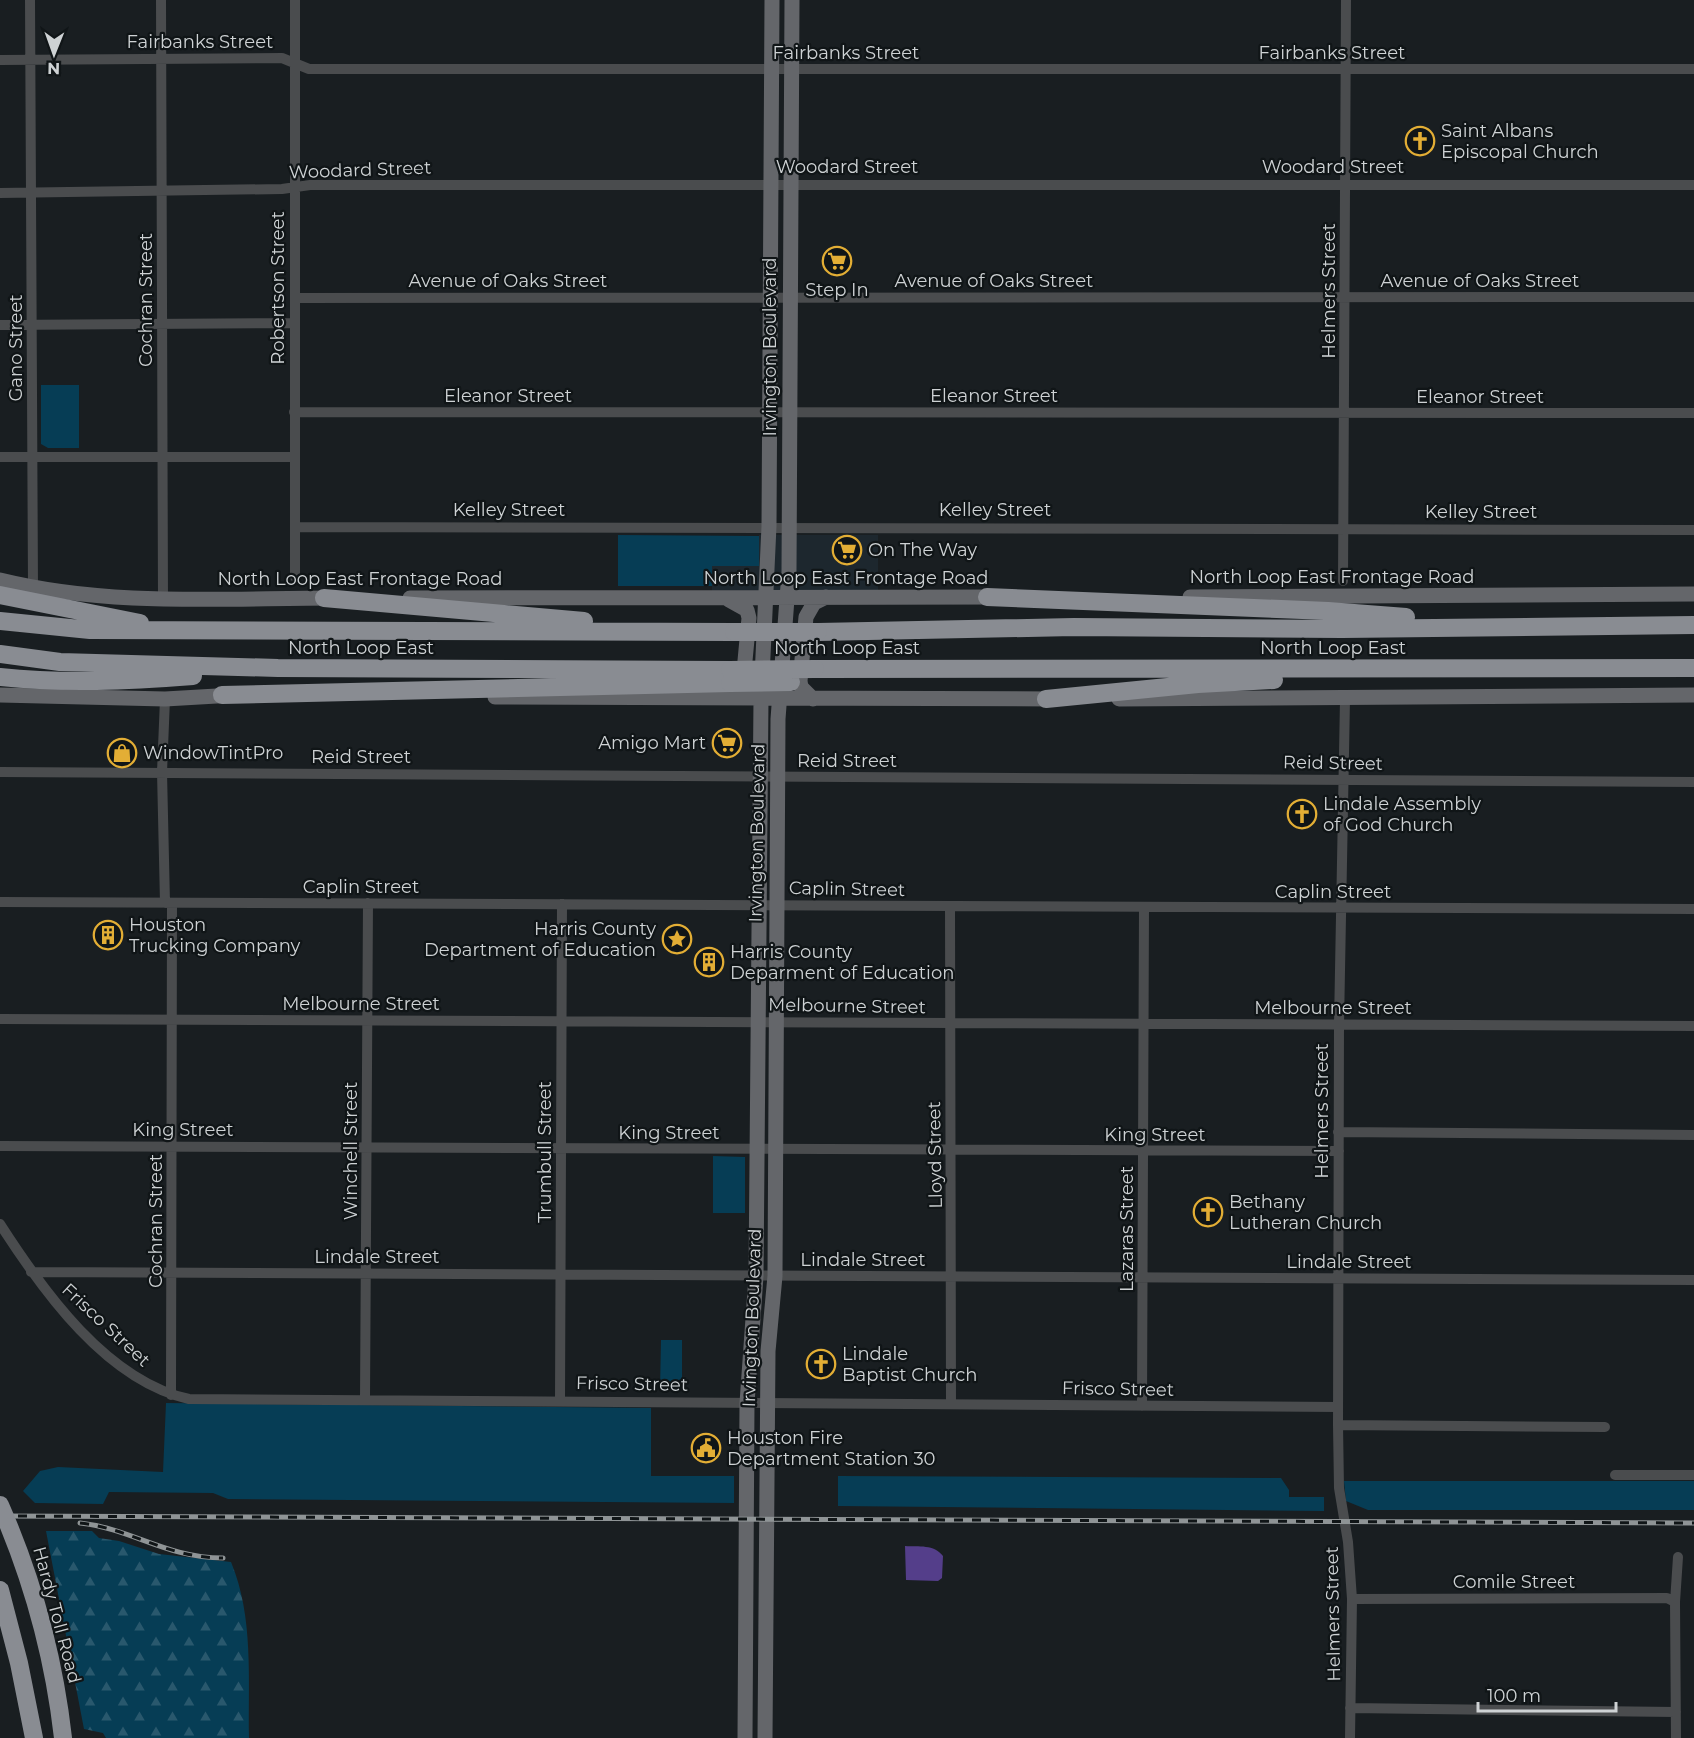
<svg xmlns="http://www.w3.org/2000/svg" width="1694" height="1738" viewBox="0 0 1694 1738" font-family="Montserrat,sans-serif">
<style>
.built{fill:#1d272e}
.grass{fill:#063d55}
.forest{fill:url(#forest-firs)}
.water{fill:#543e8a}
.lines{fill:none;stroke-linecap:round;stroke-linejoin:round}
.street{stroke:#4a4c4e;stroke-width:10}
.secondary{stroke:#64666a;stroke-width:15}
.highway{stroke:#898c92;stroke-width:18}
.rail-casing{stroke:#8f9496;stroke-width:5}
.rail{stroke:#101517;stroke-width:3;stroke-dasharray:9;stroke-linecap:butt}
.highway-bridge{stroke:#898c92;stroke-width:18}
.labels{text-anchor:middle;stroke-width:4.5;stroke-linejoin:round;paint-order:stroke}
.street-label{font-size:18px;fill:#ced2d4;stroke:#101517}
.poi-label{font-size:18px;fill:#ced2d4;stroke:#101517;text-anchor:start}
</style>
<defs>
<pattern id="forest-firs" width="22" height="20" patternUnits="userSpaceOnUse" patternTransform="scale(1.5)"><rect width="22" height="20" fill="#063d55"/><path d="M5 1l3.5 6h-7zM16 11l3.5 6h-7z" fill="#29586d"/></pattern>
</defs>
<rect width="100%" height="100%" fill="#191e21"/>
<path class="built" d="M759,535H878V592H712V566H758Z"/>
<path class="grass" d="M41,385H79V448H48L41,444Z
M618,535L759,536V566H712V586H618Z
M713,1156L745,1157V1213H713Z
M661,1340H682V1390H660Z
M166,1403L651,1408V1476H734V1503L228,1499L213,1493L109,1492L103,1504L35,1503L23,1491L40,1471L58,1467L163,1472Z
M838,1476L1281,1478L1289,1490V1497H1324V1511L838,1506Z
M1344,1481H1694V1510H1368L1346,1501Z"/>
<path class="forest" d="M46,1531H92L99,1538L119,1541L159,1554L231,1562C254,1617 248,1680 249,1738H106L103,1733L84,1729Z"/>
<path class="water" d="M905,1546C919,1547 934,1544 943,1556L942,1578L938,1581L906,1580Z"/>
<g class="lines">
<path class="street" d="M30,0L33,587
M161,0L163,600
M0,60L282,58L309,69H1694
M0,193L282,189L310,185H1694
M295,298L1694,297
M0,325L295,323
M294,412L1694,413
M0,457H293
M296,527L1694,530
M295,577V0
M1343,581L1346,0
M165,699L162,772L165,903
M1345,699L1339,1025L1338,1425L1339,1488L1348,1542L1352,1599L1350,1738
M0,772L1694,782
M0,902L1694,909
M950,906L951,1404
M0,1019L1694,1026
M1338,1132L1694,1135
M0,1146L1339,1151
M0,1224C43,1291 107,1381 189,1399L1338,1407
M31,1272L1694,1280
M171,1395L172,903
M365,1399L368,903
M560,1400L562,904
M1142,1406L1144,908
M1338,1425L1605,1427
M1615,1475H1694
M1352,1599L1667,1598L1675,1602
M1350,1708L1676,1712
M1676,1738L1675,1602L1678,1557"/>
<path class="secondary" d="M0,580C110,607 222,598 335,598
M1190,597L1694,594
M410,598L998,597
M729,600L747,610L749,618L743,682
M0,695L165,699L234,695
M495,697L1056,699
M813,699L801,687L800,681L806,617L814,603L826,597
M1119,699L1694,695
M745,1738L747,1403L756,1276L761,699L769,526L772,0
M765,1738L768,1351L775,1276L778,719L789,572L792,0"/>
<path class="highway" d="M0,595L140,623
M987,597L1328,611L1406,617
M324,598L584,621
M0,621L90,630L734,632
M818,632L1074,627L1342,629L1694,625
M0,654L60,662L278,668L730,670
M815,669L1694,668
M0,677C64,684 128,681 193,676
M222,695L730,683
M1046,699L1198,684L1274,680
M0,1590L19,1663L34,1738"/>
<g class="rail-casing">
<path id="rail" d="M0,1516L1694,1523
M80,1523C133,1529 166,1558 223,1558"/>
</g>
<use href="#rail" class="rail"/>
<path class="highway-bridge" d="M734,632H818
M730,670L815,669
M730,683L791,682
M0,1505C32,1578 54,1658 63,1738"/>
</g>
<defs>
<g id="church-ring" transform="scale(1.5)"><circle r="9.5" fill="#101517" stroke="#e3ae35" stroke-width="1.5"/><path d="M-1.2-6h2.4v3.5h3.3v2.4h-3.3V6h-2.4V-.1h-3.3v-2.4h3.3Z" fill="#e3ae35"/></g>
<g id="supermarket-ring" transform="scale(1.5)"><circle r="9.5" fill="#101517" stroke="#e3ae35" stroke-width="1.5"/><path d="M-6-5.5h2.5l.6 2H6L4.5 2H-2.5L-4.4-4H-6ZM-1.5 3.2a1.3 1.3 0 1 0 .1 0ZM3 3.2a1.3 1.3 0 1 0 .1 0Z" fill="#e3ae35"/></g>
<g id="shop-ring" transform="scale(1.5)"><circle r="9.5" fill="#101517" stroke="#e3ae35" stroke-width="1.5"/><path d="M-5-2.5h2.3a2.7 3.5 0 0 1 5.4 0H5L5.5 6h-11ZM-1.5-2.5h3a1.5 2.3 0 0 0-3 0Z" fill="#e3ae35"/></g>
<g id="building-ring" transform="scale(1.5)"><circle r="9.5" fill="#101517" stroke="#e3ae35" stroke-width="1.5"/><path d="M-4-6H4V6H1V3H-1V6H-4ZM-2.5-4.3h1.7v1.8h-1.7ZM.8-4.3h1.7v1.8H.8ZM-2.5-1h1.7V.8h-1.7ZM.8-1h1.7V.8H.8Z" fill="#e3ae35"/></g>
<g id="sight-ring" transform="scale(1.5)"><circle r="9.5" fill="#101517" stroke="#e3ae35" stroke-width="1.5"/><path d="M0-6L1.8-2.2L6-1.7L2.9 1.2L3.7 5.4L0 3.3L-3.7 5.4L-2.9 1.2L-6-1.7L-1.8-2.2Z" fill="#e3ae35"/></g>
<g id="civic-ring" transform="scale(1.5)"><circle r="9.5" fill="#101517" stroke="#e3ae35" stroke-width="1.5"/><path d="M-.6-6.5H3V-4.5H.6V-3L4-1V1h2V6H-6V1h2V-1L-.6-3ZM-1.2 2.5V6h2.4V2.5Z" fill="#e3ae35"/></g>
</defs>
<g fill-rule="evenodd">
<use href="#church-ring" x="1420" y="141"/>
<use href="#supermarket-ring" x="837" y="261"/>
<use href="#supermarket-ring" x="847" y="550"/>
<use href="#supermarket-ring" x="727" y="743"/>
<use href="#shop-ring" x="122" y="753"/>
<use href="#church-ring" x="1302" y="814"/>
<use href="#building-ring" x="108" y="935"/>
<use href="#sight-ring" x="677" y="939"/>
<use href="#building-ring" x="709" y="962"/>
<use href="#church-ring" x="1208" y="1212"/>
<use href="#church-ring" x="821" y="1364"/>
<use href="#civic-ring" x="706" y="1448"/>
</g>
<g class="labels">
<g class="street-label">
<text x="200" y="48">Fairbanks Street</text>
<text x="846" y="59">Fairbanks Street</text>
<text x="1332" y="59">Fairbanks Street</text>
<text x="847" y="173">Woodard Street</text>
<text x="1333" y="173">Woodard Street</text>
<text transform="translate(360 170) rotate(-2)" y="6">Woodard Street</text>
<text x="508" y="287">Avenue of Oaks Street</text>
<text x="994" y="287">Avenue of Oaks Street</text>
<text x="1480" y="287">Avenue of Oaks Street</text>
<text transform="translate(278 288) rotate(-90)" y="6">Robertson Street</text>
<text transform="translate(1329 291) rotate(-90)" y="6">Helmers Street</text>
<text transform="translate(146 300) rotate(-90)" y="6">Cochran Street</text>
<text transform="translate(770 347) rotate(-90)" y="6">Irvington Boulevard</text>
<text transform="translate(16 348) rotate(-90)" y="6">Gano Street</text>
<text x="508" y="402">Eleanor Street</text>
<text x="994" y="402">Eleanor Street</text>
<text x="1480" y="403">Eleanor Street</text>
<text x="509" y="516">Kelley Street</text>
<text x="995" y="516">Kelley Street</text>
<text x="1481" y="518">Kelley Street</text>
<text x="1332" y="583">North Loop East Frontage Road</text>
<text x="846" y="584">North Loop East Frontage Road</text>
<text x="360" y="585">North Loop East Frontage Road</text>
<text x="361" y="654">North Loop East</text>
<text x="847" y="654">North Loop East</text>
<text x="1333" y="654">North Loop East</text>
<text x="361" y="763">Reid Street</text>
<text x="847" y="767">Reid Street</text>
<text transform="translate(1333 763) rotate(1)" y="6">Reid Street</text>
<text transform="translate(757 833) rotate(-89)" y="6">Irvington Boulevard</text>
<text x="361" y="893">Caplin Street</text>
<text transform="translate(847 889) rotate(1)" y="6">Caplin Street</text>
<text x="1333" y="898">Caplin Street</text>
<text x="361" y="1010">Melbourne Street</text>
<text transform="translate(847 1006) rotate(1)" y="6">Melbourne Street</text>
<text x="1333" y="1014">Melbourne Street</text>
<text transform="translate(1322 1111) rotate(-90)" y="6">Helmers Street</text>
<text x="183" y="1136">King Street</text>
<text x="669" y="1139">King Street</text>
<text x="1155" y="1141">King Street</text>
<text transform="translate(351 1151) rotate(-90)" y="6">Winchell Street</text>
<text transform="translate(545 1152) rotate(-90)" y="6">Trumbull Street</text>
<text transform="translate(935 1155) rotate(-91)" y="6">Lloyd Street</text>
<text transform="translate(156 1221) rotate(-90)" y="6">Cochran Street</text>
<text transform="translate(1127 1229) rotate(-90)" y="6">Lazaras Street</text>
<text x="377" y="1263">Lindale Street</text>
<text x="863" y="1266">Lindale Street</text>
<text x="1349" y="1268">Lindale Street</text>
<text transform="translate(752 1318) rotate(-88)" y="6">Irvington Boulevard</text>
<text transform="translate(106 1325) rotate(43)" y="6">Frisco Street</text>
<text transform="translate(632 1384) rotate(1)" y="6">Frisco Street</text>
<text transform="translate(1118 1389) rotate(1)" y="6">Frisco Street</text>
<text x="1514" y="1588">Comile Street</text>
<text transform="translate(1333 1614) rotate(-91)" y="6">Helmers Street</text>
<text transform="translate(57 1615) rotate(75)" y="6">Hardy Toll Road</text>
</g>
<g class="poi-label">
<text x="1441" y="137">Saint Albans<tspan x="1441" dy="21">Episcopal Church</tspan></text>
<text x="837" y="296" text-anchor="middle">Step In</text>
<text x="868" y="556">On The Way</text>
<text x="706" y="749" text-anchor="end">Amigo Mart</text>
<text x="143" y="759">WindowTintPro</text>
<text x="1323" y="810">Lindale Assembly<tspan x="1323" dy="21">of God Church</tspan></text>
<text x="129" y="931">Houston<tspan x="129" dy="21">Trucking Company</tspan></text>
<text x="656" y="935" text-anchor="end">Harris County<tspan x="656" dy="21">Department of Education</tspan></text>
<text x="730" y="958">Harris County<tspan x="730" dy="21">Deparment of Education</tspan></text>
<text x="1229" y="1208">Bethany<tspan x="1229" dy="21">Lutheran Church</tspan></text>
<text x="842" y="1360">Lindale<tspan x="842" dy="21">Baptist Church</tspan></text>
<text x="727" y="1444">Houston Fire<tspan x="727" dy="21">Department Station 30</tspan></text>
</g>
</g>
<g transform="translate(54 54) rotate(181)" stroke="#101517" stroke-width="4.5" paint-order="stroke">
<path d="M0-4.5L10 22L0 15L-10 22Z" fill="#ced2d4"/>
<text y="-9" font-size="16" font-weight="bold" text-anchor="middle" fill="#ced2d4">N</text>
</g>
<path d="M1478 1702v9h138v-9" fill="none" stroke="#ced2d4" stroke-width="3"/>
<text x="1487" y="1702" font-size="18" fill="#ced2d4" stroke="#101517" stroke-width="4.5" paint-order="stroke">100 m</text>
</svg>
